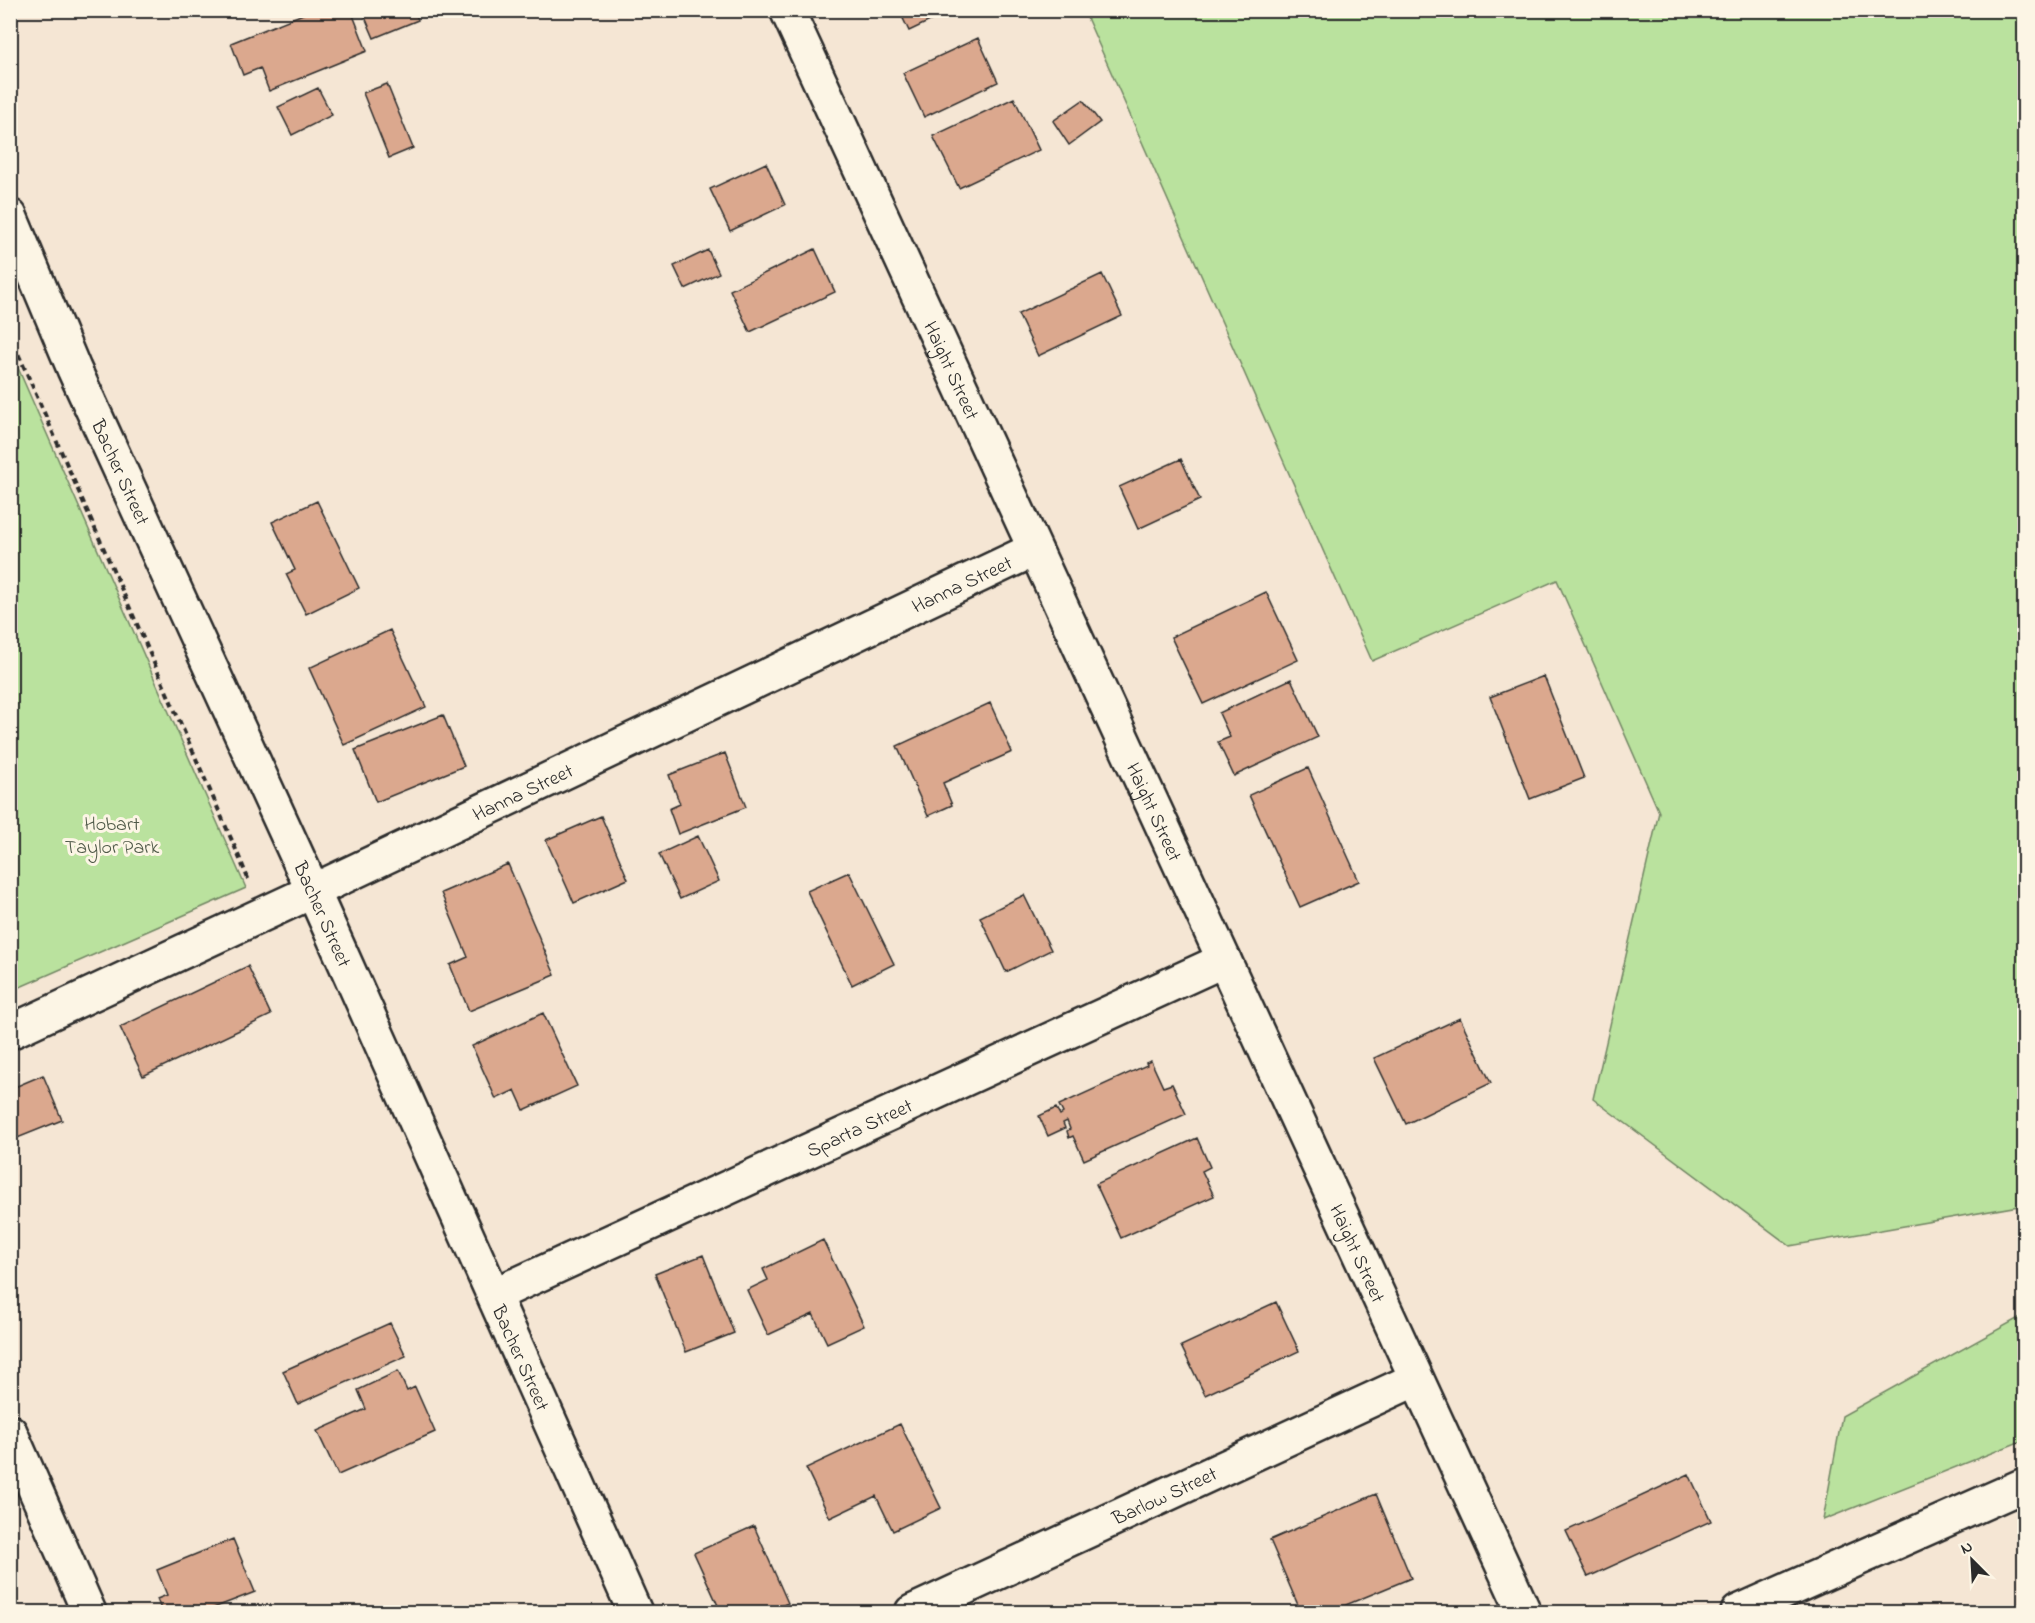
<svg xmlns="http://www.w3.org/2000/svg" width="2035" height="1623" viewBox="0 0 2035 1623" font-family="'Indie Flower',sans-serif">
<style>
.green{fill:#bae29e;stroke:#728664;stroke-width:1.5}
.building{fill:#dba88e;stroke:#2b2b2b;stroke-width:1.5}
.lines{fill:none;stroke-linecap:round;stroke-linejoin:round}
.street-casing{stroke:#2b2b2b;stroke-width:38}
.path{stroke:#2b2b2b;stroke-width:4;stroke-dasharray:6 4.5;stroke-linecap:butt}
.street{stroke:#fcf5e5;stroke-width:33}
.labels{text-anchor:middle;stroke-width:6;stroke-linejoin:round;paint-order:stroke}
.street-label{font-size:20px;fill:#2b2b2b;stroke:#fcf5e5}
.park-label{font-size:20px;fill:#4f5948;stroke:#fcf5e5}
</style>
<rect width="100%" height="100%" fill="#f5e6d4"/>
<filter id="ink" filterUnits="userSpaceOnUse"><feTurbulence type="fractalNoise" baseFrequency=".0167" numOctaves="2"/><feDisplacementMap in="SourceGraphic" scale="12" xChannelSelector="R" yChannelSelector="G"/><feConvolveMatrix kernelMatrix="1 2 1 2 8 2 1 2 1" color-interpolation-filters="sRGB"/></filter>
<g filter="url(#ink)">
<path class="green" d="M1084,11H2024V1205L1790,1246L1593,1099L1659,812L1557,580L1372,661Z
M11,352L246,888L11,991H10Z
M2024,1315V1440L1823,1520L1842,1416Z"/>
<path class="building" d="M313,10H351L367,51L269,91L260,68L243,75L231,43Z
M362,10H414L418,20L374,38Z
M899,10H953L909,31Z
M978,38L998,82L924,117L903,73Z
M387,84L413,148L389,158L363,93Z
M318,88L332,115L292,135L278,107Z
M1014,98L1039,150L959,188L933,136Z
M1083,100L1100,122L1069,145L1053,121Z
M766,163L785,205L730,231L710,189Z
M815,249L835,292L750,332L730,290Z
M708,250L719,273L685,289L674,266Z
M1102,274L1122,316L1038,356L1018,314Z
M1181,459L1200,500L1138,529L1119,487Z
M317,501L359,588L306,614L286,574L295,570L272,522Z
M1266,592L1298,660L1203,704L1171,637Z
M390,630L426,707L344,745L309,668Z
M1544,676L1584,778L1530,799L1490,697Z
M1291,679L1318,737L1234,776L1218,742L1230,737L1219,713Z
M990,703L1012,752L943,783L952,805L928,816L897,746Z
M443,715L464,766L376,802L355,750Z
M725,753L746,807L678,834L669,809L680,804L669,775Z
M1308,768L1359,881L1300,907L1249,795Z
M601,816L628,879L574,903L546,840Z
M698,836L719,881L680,899L659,854Z
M508,864L555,975L469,1011L450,965L468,957L441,893Z
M849,872L894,964L852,985L807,891Z
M1024,895L1051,950L1006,972L980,917Z
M248,966L271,1015L143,1076L120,1027Z
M543,1013L577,1086L524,1110L515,1090L496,1099L472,1046Z
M1460,1018L1491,1083L1406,1124L1374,1058Z
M1151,1061L1163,1087L1172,1084L1186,1114L1084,1160L1073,1136L1069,1138L1067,1131L1070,1129L1067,1121L1063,1123L1065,1128L1048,1136L1039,1116L1056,1108L1060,1115L1063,1113L1059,1105L1147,1065L1146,1063Z
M43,1075L62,1120L10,1141V1089Z
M1197,1138L1210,1167L1202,1171L1214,1196L1121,1238L1096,1184Z
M823,1240L864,1326L827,1343L813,1314L768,1335L747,1290L768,1280L763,1269Z
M703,1255L734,1333L686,1352L655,1274Z
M1276,1302L1299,1351L1205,1395L1181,1346Z
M390,1323L406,1356L298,1404L283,1371Z
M398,1371L407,1391L415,1387L435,1432L338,1475L317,1431L366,1409L358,1390Z
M900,1424L941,1508L893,1531L876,1496L830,1518L806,1468Z
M1689,1474L1711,1521L1588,1577L1566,1531Z
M1376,1494L1411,1578L1329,1612H1301L1270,1540Z
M754,1526L788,1603L766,1612H721L694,1553Z
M233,1539L255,1592L203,1612H162L157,1599L167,1595L157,1570Z"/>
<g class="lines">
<g class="street-casing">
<g id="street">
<path id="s1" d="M787,10C1032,545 1277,1079 1524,1612"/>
<path id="s2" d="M10,216L74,369L313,891L635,1612"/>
<path id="s3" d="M10,1032L313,891L1033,550"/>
<path id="s4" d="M494,1295L1224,960"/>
<path d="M10,1432L89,1612"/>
<path id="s5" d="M912,1612L1416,1379"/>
<path d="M1738,1612L2024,1485"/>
</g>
</g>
<path class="path" d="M10,335L237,852L249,881"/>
<use href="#street" class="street"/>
</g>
</g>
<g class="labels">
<g class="street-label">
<text dy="7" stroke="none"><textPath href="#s1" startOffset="396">Haight Street</textPath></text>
<text dy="7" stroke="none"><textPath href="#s2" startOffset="279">Bacher Street</textPath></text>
<text dy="7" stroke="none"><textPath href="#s3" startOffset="1052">Hanna Street</textPath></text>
<text dy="7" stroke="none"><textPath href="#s3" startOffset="566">Hanna Street</textPath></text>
<text dy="7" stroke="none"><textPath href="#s1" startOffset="882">Haight Street</textPath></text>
<text dy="7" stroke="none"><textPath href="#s2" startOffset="765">Bacher Street</textPath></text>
<text dy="7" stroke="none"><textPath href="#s4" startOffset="402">Sparta Street</textPath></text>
<text dy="7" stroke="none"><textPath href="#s1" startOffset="1368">Haight Street</textPath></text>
<text dy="7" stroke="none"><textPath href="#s2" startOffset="1251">Bacher Street</textPath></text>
<text dy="7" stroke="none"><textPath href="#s5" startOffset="278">Barlow Street</textPath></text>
</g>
<g class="park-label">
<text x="112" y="830">Hobart<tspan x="112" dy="23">Taylor Park</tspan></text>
</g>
</g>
<rect width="2035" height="1623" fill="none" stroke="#fcf5e5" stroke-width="36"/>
<rect x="18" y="18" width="1999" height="1587" fill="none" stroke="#2b2b2b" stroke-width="2" filter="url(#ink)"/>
<g transform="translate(1972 1560) rotate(336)" stroke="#fcf5e5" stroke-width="4.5" paint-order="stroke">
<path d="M0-4.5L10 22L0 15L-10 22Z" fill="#2b2b2b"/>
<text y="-9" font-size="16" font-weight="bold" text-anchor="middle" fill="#2b2b2b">N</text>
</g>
</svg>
